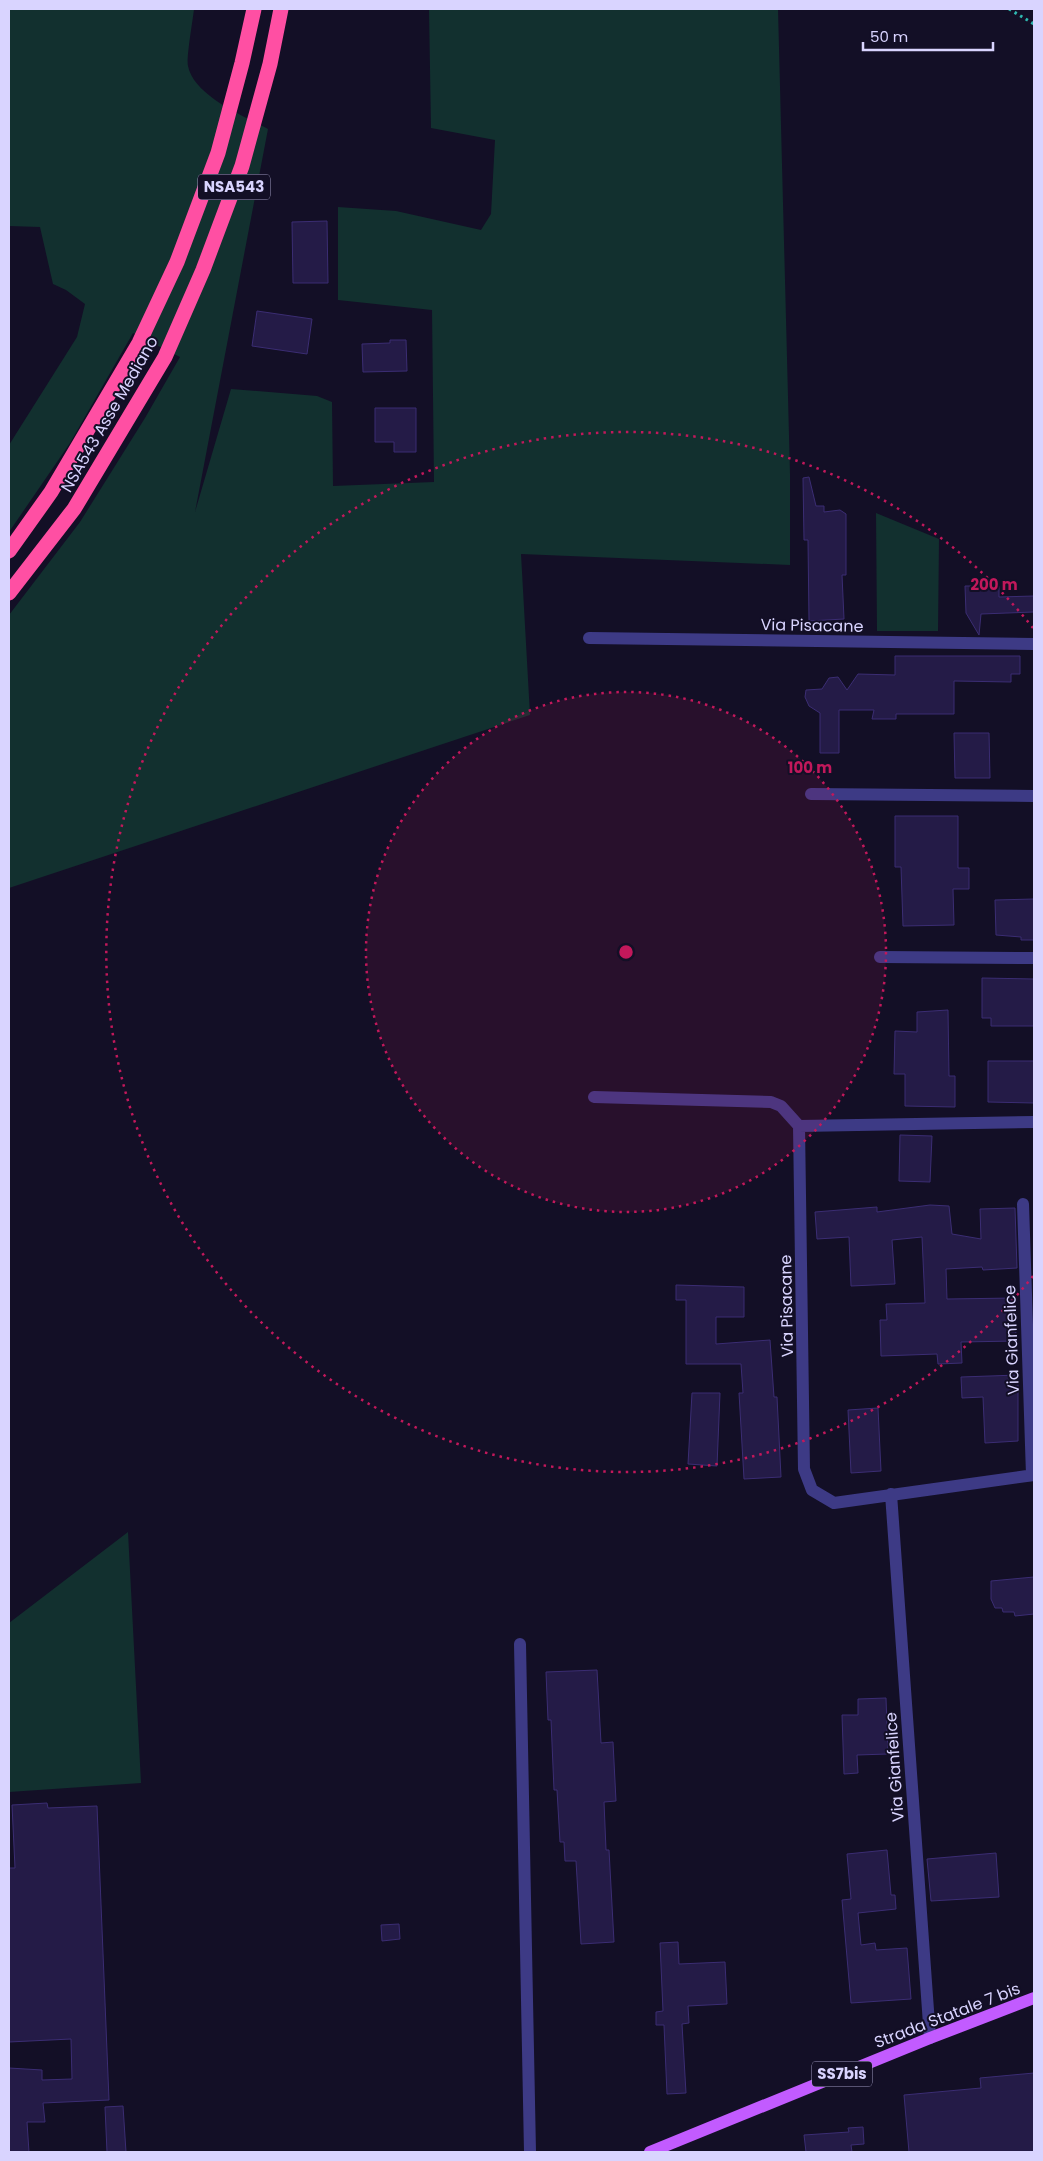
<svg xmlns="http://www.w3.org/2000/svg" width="1043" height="2161" viewBox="0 0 1043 2161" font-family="Poppins,sans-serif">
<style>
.green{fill:#12302f}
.building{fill:#241b47;stroke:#3b2d73}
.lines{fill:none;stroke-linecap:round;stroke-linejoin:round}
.path{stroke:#2fb8b0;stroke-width:3;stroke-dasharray:2.5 4;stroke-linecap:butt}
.street{stroke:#3d3a85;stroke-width:12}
.primary{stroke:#c25bff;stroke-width:12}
.highway{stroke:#ff4fa3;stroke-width:15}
.ring{fill:none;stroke:#c2185b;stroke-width:2.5;stroke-dasharray:2.5 5}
.labels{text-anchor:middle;stroke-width:4;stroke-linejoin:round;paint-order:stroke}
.shield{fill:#130f26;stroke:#9e99be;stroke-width:1}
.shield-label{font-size:15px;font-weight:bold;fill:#d9d4ff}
.street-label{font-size:16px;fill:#d9d4ff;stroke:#130f26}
.centre{fill:#c2185b;stroke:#130f26;stroke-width:2.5}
.ring-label{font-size:15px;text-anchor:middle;font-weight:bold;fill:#c2185b;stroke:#130f26;stroke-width:4;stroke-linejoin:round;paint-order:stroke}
</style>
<rect width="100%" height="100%" fill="#130f26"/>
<path class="green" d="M9,9H194C193,19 186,59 188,66C194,96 244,116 268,129L195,512L231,389L317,396L332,402L333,486L434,482L432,310L338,300V207L396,211L481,230L491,214L495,140L431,128L429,9H778L790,474V565L521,554L530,715L9,888V615L80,522L145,418L180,357L133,333L70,443L9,532V445L77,337L85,304L66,290L53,284L40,227L9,226Z
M876,513L939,539L938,631H877Z
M128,1532L141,1783L9,1792V1623Z"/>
<path class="building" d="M327,221L328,283H293L292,222Z
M257,311L312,319L307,354L252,346Z
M390,340H406L407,371L363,372L362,344L390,343Z
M375,408H416V452H394V442H375Z
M809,477L816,506H824V512L840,510L846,514V575H842L844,619L809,621L808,540H804L803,478Z
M965,586H999V597L1034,596V612L981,614L979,635L966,613Z
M895,656H1020V674H1011V682L954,681V714H896V719H872L874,710H839V753H820V713L809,706L805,697L806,690L822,689L829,678L838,677L847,690L858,674L895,675Z
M954,733H989L990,778H955Z
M895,816H958V868H969V889H953L954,925L903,926L901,867H895Z
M1034,899V940H1021V937L996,935L995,900Z
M982,978L1034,979V1026H991V1018H982Z
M948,1010L949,1076H955V1107L905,1106V1074H894L895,1031L917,1032V1012Z
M988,1061H1034V1103L988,1102Z
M900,1135L932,1136L930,1182L899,1181Z
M930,1205L949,1206L952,1234L981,1239L980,1209L1015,1208L1017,1268L983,1270L982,1267L946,1269L947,1299L1015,1298L1016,1341L961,1342L962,1363L938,1364L937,1354L881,1356L880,1320H887L886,1304L925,1303L922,1237L892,1240L895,1284L851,1286L849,1237L817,1239L815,1212L877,1207V1212Z
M676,1285L744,1287V1317H716V1344L770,1340L774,1397H777L781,1477L744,1479L739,1393H743L741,1364H686V1300H676Z
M1018,1375V1441L985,1443L983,1397L962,1398L961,1377Z
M692,1393H720L717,1466L688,1464Z
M878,1408L881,1471L851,1473L848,1410Z
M1034,1577V1614L1015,1616L1014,1612H1003L1002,1608H995L991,1599V1581Z
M597,1670L601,1743L613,1742L616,1801L604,1802L606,1850H609L614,1942L581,1944L576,1861H565L564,1842H560L557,1790H554L551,1720H548L546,1672Z
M886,1698L888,1754L857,1755L858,1773L844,1774L842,1715H858V1699Z
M47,1803L48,1808L97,1806L109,2100L43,2103L45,2122H27L29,2152H9V2068L42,2070V2080L72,2079L71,2039L9,2042V1868H15L12,1805Z
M887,1850L891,1895H895L896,1909L858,1913L861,1945L875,1943L876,1950L907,1948L911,1999L851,2003L842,1900L851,1899L847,1854Z
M996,1853L999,1897L931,1901L927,1859Z
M399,1924L400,1939L382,1941L381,1925Z
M678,1942L679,1964L725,1962L727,2004L688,2006L689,2023L682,2024L686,2093L667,2094L664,2025H656V2012L663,2011L660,1943Z
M1034,2073V2152H909L904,2095L981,2088L980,2078Z
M123,2106L126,2152H107L105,2107Z
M863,2127L864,2144L851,2145L852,2152H806L804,2135L849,2132L848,2128Z"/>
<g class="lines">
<path class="path" d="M1009,9L1034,24"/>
<path class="street" d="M589,638L1034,644
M811,794L1034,796
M880,957L1034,958
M594,1097L771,1102L781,1106L799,1126
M1034,1122L799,1126L804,1469L812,1490L834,1503L1034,1475
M1023,1204L1032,1475
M891,1494L930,2038
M520,1644L530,2152"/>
<path class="primary" d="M650,2152L930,2038L1034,1998"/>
<path class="highway" d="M9,551L51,492L139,343L177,262L218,153L242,63L254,9
M9,593L74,509L165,357L203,270L242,166L270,64L281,9"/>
</g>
<circle cx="626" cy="952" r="260" fill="#c2185b" fill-opacity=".12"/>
<g class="ring">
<circle cx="626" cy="952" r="260"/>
<path d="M1033 1276A520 520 0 1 1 1033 628"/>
</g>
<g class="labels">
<g class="shield">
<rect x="198" y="174.5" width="72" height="25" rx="4"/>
<rect x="812" y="2061.5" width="60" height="25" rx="4"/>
</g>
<g class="shield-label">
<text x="234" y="192">NSA543</text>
<text x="842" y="2079">SS7bis</text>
</g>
<g class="street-label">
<text transform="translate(109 414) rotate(-60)" y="6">NSA543 Asse Mediano</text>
<text transform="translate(812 625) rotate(1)" y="6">Via Pisacane</text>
<text transform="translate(786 1306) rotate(-91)" y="6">Via Pisacane</text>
<text transform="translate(1011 1340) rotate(-92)" y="6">Via Gianfelice</text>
<text transform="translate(894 1767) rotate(-94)" y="6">Via Gianfelice</text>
<text transform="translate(947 2015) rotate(-21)" y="6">Strada Statale 7 bis</text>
</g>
</g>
<circle cx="626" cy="952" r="8" class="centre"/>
<g class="ring-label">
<text x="994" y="590">200 m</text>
<text x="810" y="773">100 m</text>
</g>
<rect width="1043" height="2161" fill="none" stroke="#d9d4ff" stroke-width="20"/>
<path d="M863 42v8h130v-8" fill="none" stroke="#d9d4ff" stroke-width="2.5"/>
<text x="870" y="42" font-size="15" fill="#d9d4ff" stroke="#130f26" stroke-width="4" paint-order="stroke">50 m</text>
</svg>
